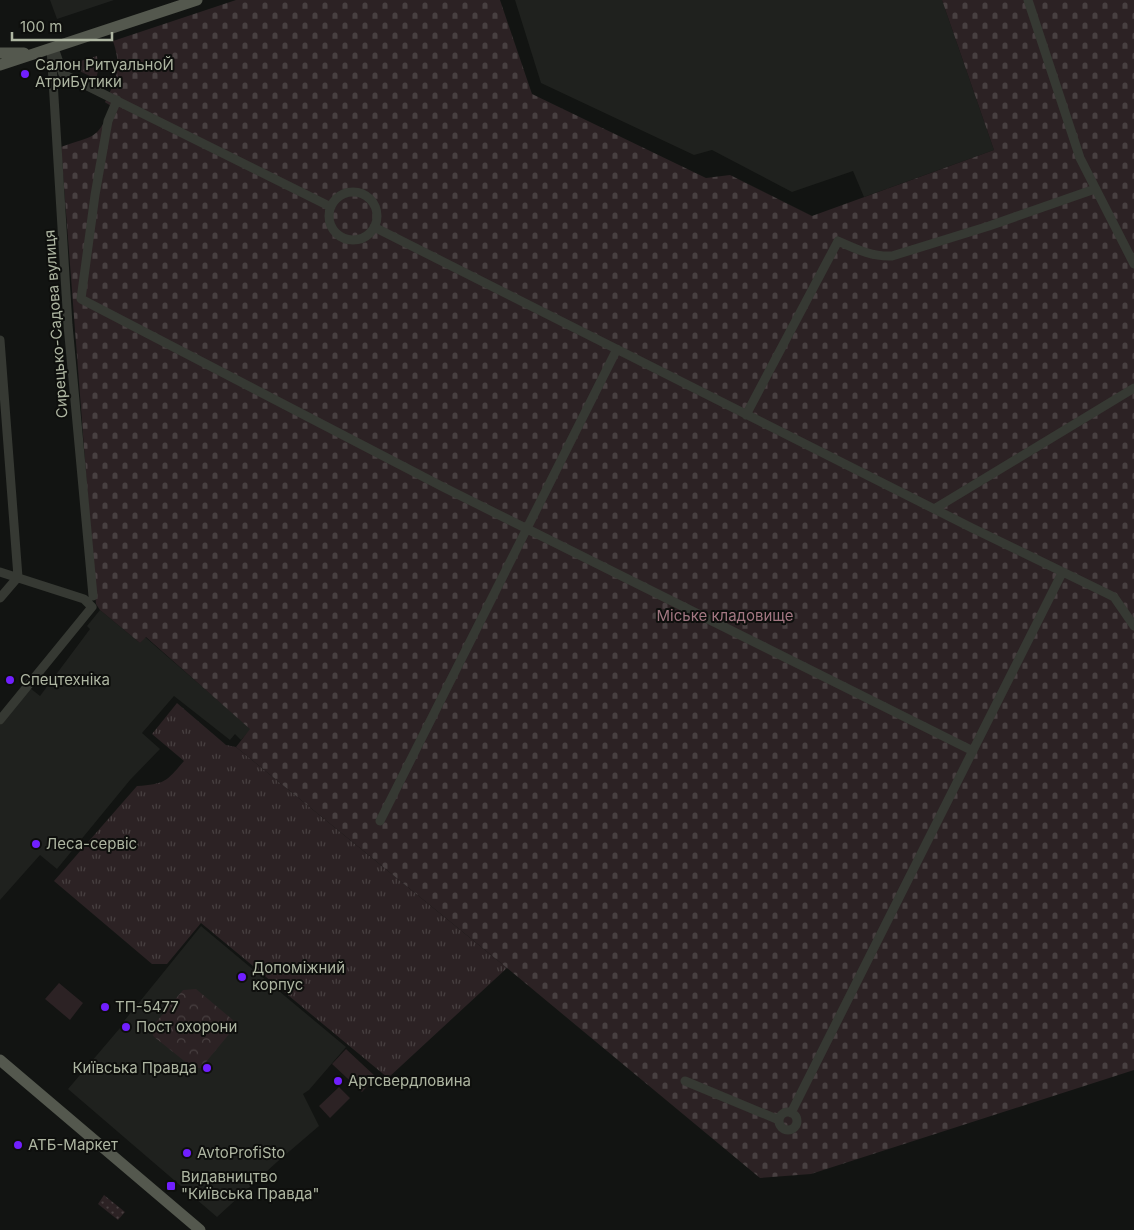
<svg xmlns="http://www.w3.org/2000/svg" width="1134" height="1230" viewBox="0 0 1134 1230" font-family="Inter,sans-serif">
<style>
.built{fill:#1f211e}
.grass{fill:url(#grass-tufts)}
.forest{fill:url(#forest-crowns)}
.cemetery{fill:url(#cemetery-stones)}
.park{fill:url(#park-dots)}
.pitch{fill:#2c2224}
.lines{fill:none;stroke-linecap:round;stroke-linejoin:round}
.minor{stroke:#363933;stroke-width:9}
.major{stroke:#54584e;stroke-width:11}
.poi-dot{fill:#711fff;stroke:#0e0f0d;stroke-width:2}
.labels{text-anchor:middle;stroke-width:4;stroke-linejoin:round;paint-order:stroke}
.poi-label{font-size:15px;fill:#aeb6a2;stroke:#0e0f0d;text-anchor:start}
.street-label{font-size:15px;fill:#aeb6a2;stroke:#0e0f0d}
.park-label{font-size:15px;fill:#a37782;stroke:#0e0f0d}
</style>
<defs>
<pattern id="grass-tufts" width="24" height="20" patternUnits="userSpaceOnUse" patternTransform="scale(1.25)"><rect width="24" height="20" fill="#2c2224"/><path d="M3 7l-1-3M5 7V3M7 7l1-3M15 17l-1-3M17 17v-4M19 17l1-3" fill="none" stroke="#484041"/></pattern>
<pattern id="forest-crowns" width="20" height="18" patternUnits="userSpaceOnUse" patternTransform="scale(1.25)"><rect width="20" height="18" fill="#2c2224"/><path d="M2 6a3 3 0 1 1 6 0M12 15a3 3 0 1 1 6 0" fill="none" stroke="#484041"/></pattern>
<pattern id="cemetery-stones" width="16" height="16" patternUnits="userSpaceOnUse" patternTransform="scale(1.25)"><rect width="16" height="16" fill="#2c2224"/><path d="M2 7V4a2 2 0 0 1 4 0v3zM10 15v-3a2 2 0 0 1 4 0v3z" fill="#484041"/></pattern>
<pattern id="park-dots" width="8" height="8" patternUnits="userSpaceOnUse" patternTransform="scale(1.25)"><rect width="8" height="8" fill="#2c2224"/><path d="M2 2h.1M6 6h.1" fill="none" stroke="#484041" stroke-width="1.8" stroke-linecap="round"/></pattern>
</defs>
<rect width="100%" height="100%" fill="#121412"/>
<path class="built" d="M50,0H114L57,19Z
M515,0H942L994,150L864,197L853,171L792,192L712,150L694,155L541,83Z
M100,610L140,643L145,637L251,729L241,740L235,734L230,740L174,696L142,733L160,749L130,780L57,869L40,855L0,900V725L30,688L40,696L90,629L87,626Z
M201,926L346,1047L309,1090L303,1094L319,1126L277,1162L217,1217L68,1089L120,1028V1026Z"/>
<path class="grass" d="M97,56L99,67L96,79L67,65Z
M177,703L226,745L236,747L507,968L388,1078L201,923L167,964H152L54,881L137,786C165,784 166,782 184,761L152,734Z"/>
<path class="forest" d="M196,989L233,1020L230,1033L201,1068H193L153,1036L152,1027L183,990Z"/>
<path class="cemetery" d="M236,0H500L532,94L706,178L730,175L812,216L994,150L942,0H1134V1070L811,1174L760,1178L507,968L236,747L250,729L146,637L140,643L100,610L96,604L61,147C93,135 98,141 111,106L105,102C117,78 122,68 113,41Z"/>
<path class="park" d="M104,1195L125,1212L118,1220L98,1204Z"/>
<path class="pitch" d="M59,983L83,1003L70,1020L45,999Z
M346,1049L376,1077L362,1092L332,1064Z
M339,1087L350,1098L330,1118L319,1106Z"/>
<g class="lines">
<path class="minor" d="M1028,0L1080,158L1134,264
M51,48L68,325L93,596
M54,48L63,74L331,207
M117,100L108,121L95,195L81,299L443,487L973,751
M329 216a24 24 0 1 1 48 0a24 24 0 1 1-48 0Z
M374,227L972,528L1106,593L1114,597L1134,626
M0,340L18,577L0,598
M746,415L838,241C856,249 872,257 892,256L989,226L1095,189
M934,509L1134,388
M0,572L84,599L92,607L0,720
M380,821L617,349
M685,1081L779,1120
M779 1121a9 9 0 1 1 18 0a9 9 0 1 1-18 0Z
M791,1113L1062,573"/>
<path class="major" d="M0,53H24
M0,65L197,0
M0,1060L200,1230"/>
</g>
<g class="poi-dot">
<circle cx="25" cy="74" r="5"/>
<circle cx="10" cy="680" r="5"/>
<circle cx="36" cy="844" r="5"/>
<circle cx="242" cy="977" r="5"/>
<circle cx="105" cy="1007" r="5"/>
<circle cx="126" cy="1027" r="5"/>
<circle cx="207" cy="1068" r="5"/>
<circle cx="338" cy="1081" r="5"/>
<circle cx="18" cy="1145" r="5"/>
<circle cx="187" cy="1153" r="5"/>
<rect x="166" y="1181" width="10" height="10" rx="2.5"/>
</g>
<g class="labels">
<g class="poi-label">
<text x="35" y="70">Салон РитуальноЙ<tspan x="35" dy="17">АтриБутики</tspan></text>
<text x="20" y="685">Спецтехніка</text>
<text x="46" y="849">Леса-сервіс</text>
<text x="252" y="973">Допоміжний<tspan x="252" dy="17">корпус</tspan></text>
<text x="115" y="1012">ТП-5477</text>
<text x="136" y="1032">Пост охорони</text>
<text x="197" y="1073" text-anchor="end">Київська Правда</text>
<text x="348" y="1086">Артсвердловина</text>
<text x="28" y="1150">АТБ-Маркет</text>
<text x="197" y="1158">AvtoProfiSto</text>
<text x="181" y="1182">Видавництво<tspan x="181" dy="17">"Київська Правда"</tspan></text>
</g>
<g class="street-label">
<text transform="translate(56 324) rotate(-94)" y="5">Сирецько-Садова вулиця</text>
</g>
<g class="park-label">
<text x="725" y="621">Міське кладовище</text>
</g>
</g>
<path d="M12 32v8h100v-8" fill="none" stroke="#aeb6a2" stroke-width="2.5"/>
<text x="20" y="32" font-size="15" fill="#aeb6a2" stroke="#0e0f0d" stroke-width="4" paint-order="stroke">100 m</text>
</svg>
